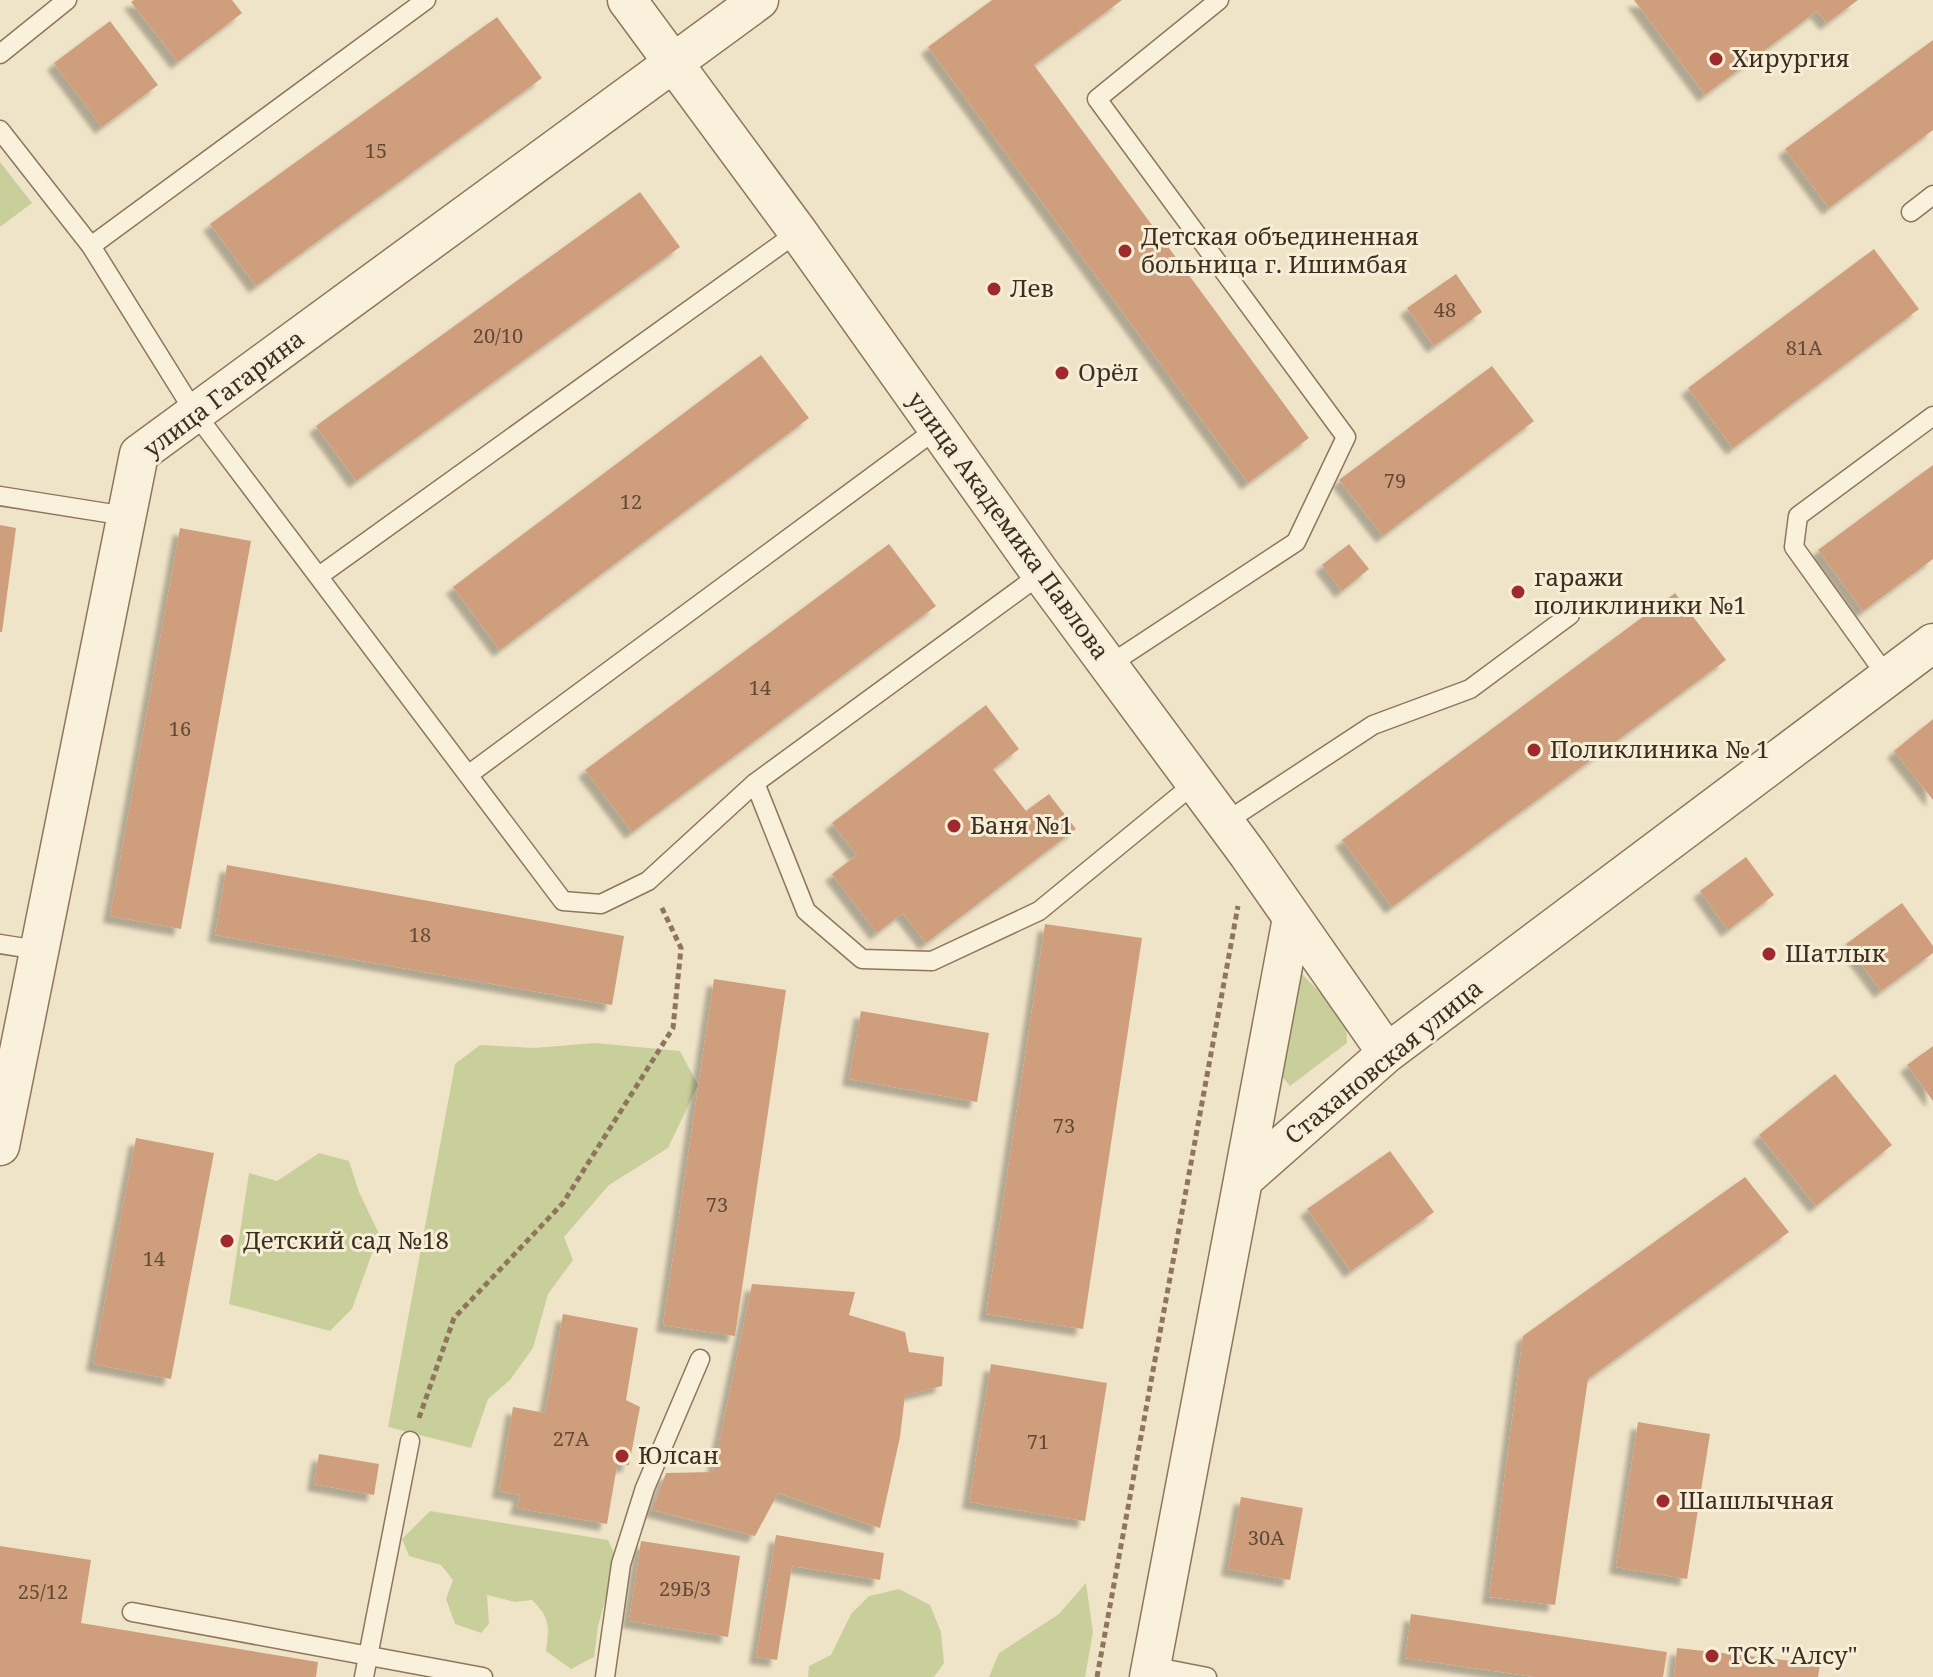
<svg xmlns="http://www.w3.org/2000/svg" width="1933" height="1677" viewBox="0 0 1933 1677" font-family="'Noto Serif',serif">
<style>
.green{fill:#c9cf9b}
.building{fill:#cf9f7d;filter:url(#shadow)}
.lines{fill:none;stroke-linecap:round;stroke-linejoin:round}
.lane-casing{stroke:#8d765c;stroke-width:21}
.street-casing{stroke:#8d765c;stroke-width:41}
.path{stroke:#8d765c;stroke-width:5;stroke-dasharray:6 4;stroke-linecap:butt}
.lane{stroke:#faf1dc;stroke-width:18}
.street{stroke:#faf1dc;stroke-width:38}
.poi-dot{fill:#9e2a2b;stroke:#f7eed8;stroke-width:3}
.labels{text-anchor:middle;stroke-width:6;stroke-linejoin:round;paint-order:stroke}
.number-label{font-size:20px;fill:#624a37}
.poi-label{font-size:24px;fill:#3d2e20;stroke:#f7eed8;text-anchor:start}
.street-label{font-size:24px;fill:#3d2e20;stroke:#f7eed8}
</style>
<defs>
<filter id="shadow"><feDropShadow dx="-7" dy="7" stdDeviation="2" flood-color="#0004"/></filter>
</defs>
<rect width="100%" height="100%" fill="#f0e4c8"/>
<path class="green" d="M0,162L32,203L0,227Z
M1302,974L1346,1019L1347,1043L1290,1086L1274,1067L1291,987Z
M595,1043L680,1051L698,1085L668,1148L609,1185L564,1237L573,1260L548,1294L533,1348L510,1380L488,1399L471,1448L388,1427L455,1064L480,1045L534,1048Z
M319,1153L349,1161L359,1192L379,1234L352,1309L330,1331L229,1304L249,1173L277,1181Z
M430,1511L608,1540L617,1559L598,1626L594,1657L571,1669L546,1651C549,1626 551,1619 532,1600L515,1602L487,1595L489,1624L481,1633L455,1624L446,1599L453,1580L441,1565L409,1556L402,1539Z
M1086,1583L1093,1632L1085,1677H989L999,1653L1059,1614Z
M899,1589L930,1605L941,1632L944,1663L934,1677H808L809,1666L831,1655L851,1614L869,1596Z"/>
<path class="building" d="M134,0H232L242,13L178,62L131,2Z
M992,0H1122L1034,65L1309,438L1248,483L928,47Z
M1634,0H1858L1827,23L1817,11L1705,95Z
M497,17L542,78L256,286L210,224Z
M110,21L158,85L102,127L54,63Z
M1933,40V130L1829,208L1785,149Z
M640,192L680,247L356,481L316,426Z
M1874,249L1919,309L1733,448L1688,388Z
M1456,274L1482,312L1434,346L1407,308Z
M761,355L809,418L500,650L453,587Z
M1492,366L1534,421L1383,536L1339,480Z
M1933,465V559L1863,611L1818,550Z
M0,525L16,528L2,632H0Z
M180,528L251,541L181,929L110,916Z
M889,544L936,606L632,832L585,770Z
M1349,544L1369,569L1342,591L1322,565Z
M1675,593L1726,660L1392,907L1342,840Z
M986,705L1019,749L993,769L1026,811L1049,794L1076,829L926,943L903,913L877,933L832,874L857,855L832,823Z
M1933,719V800L1894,751Z
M1746,857L1774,895L1728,930L1700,891Z
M227,865L624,936L612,1005L215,935Z
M1902,903L1933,946V953L1881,991L1846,944Z
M1045,924L1142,938L1083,1329L986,1314Z
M714,979L786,990L735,1336L663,1325Z
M861,1011L989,1033L977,1102L849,1079Z
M1933,1046V1101L1907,1065Z
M1835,1074L1892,1145L1816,1206L1759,1135Z
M136,1138L214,1153L171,1379L93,1364Z
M1390,1151L1434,1212L1351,1271L1307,1209Z
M1745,1177L1789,1232L1588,1379L1555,1605L1489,1597L1523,1336Z
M752,1284L855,1292L849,1315L905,1332L909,1352L944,1357L942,1386L905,1395L900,1437L880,1528L778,1493L755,1536L652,1510L666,1473L713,1472Z
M563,1314L638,1328L626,1400L640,1407L629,1465L617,1466L607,1524L517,1508L520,1495L499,1491L513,1407L545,1413Z
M991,1364L1107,1383L1085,1521L969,1502Z
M1638,1422L1710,1434L1687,1579L1616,1567Z
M319,1454L379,1464L374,1495L314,1484Z
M1241,1497L1303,1508L1290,1580L1228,1569Z
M776,1535L884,1553L880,1580L792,1566L777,1660L756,1657Z
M641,1541L740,1556L728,1637L629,1621Z
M0,1546L91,1560L81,1623L318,1662L316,1677H0Z
M1411,1614L1667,1652L1663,1677H1535L1405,1658Z
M1677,1648L1820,1664L1818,1677H1674Z"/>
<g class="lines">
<g class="lane-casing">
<path id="lane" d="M0,54L67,0
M0,130L91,246L195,413L563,901L601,904L648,881L755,783L1041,574
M1911,212L1933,195
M91,246L426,0
M0,496L126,516
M319,576L798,232
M1109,665L1296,542L1346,437L1097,99L1219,0
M1888,678L1794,547L1798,516L1933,416
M468,775L938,428
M755,783L806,911L862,959L932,961L1039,911L1195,783
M1224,823L1373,725L1470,689L1570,615
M0,944L38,950
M132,1612L483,1677
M1151,1666L1207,1677
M364,1677L410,1441
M605,1677L621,1564L645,1488L700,1359"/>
</g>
<g class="street-casing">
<path id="street" d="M627,0L798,232L1041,574L1248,854L1387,1053
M0,1146L139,454L759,0
M1243,1180L1292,918
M1149,1677L1243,1180L1387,1053L1933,643"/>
</g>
<path class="path" d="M419,1418L454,1318L563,1203L673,1028L681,948L661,906
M1097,1677L1238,906"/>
<use href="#lane" class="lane"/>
<use href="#street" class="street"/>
</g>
<g class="poi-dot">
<circle cx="1716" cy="59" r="8"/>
<circle cx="1125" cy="251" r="8"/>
<circle cx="994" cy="289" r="8"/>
<circle cx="1062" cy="373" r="8"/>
<circle cx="1518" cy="592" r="8"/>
<circle cx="1534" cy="750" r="8"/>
<circle cx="954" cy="826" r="8"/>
<circle cx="1769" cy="954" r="8"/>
<circle cx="227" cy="1241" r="8"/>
<circle cx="622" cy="1456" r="8"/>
<circle cx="1663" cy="1501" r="8"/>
<circle cx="1712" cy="1656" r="8"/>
</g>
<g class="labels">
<g class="number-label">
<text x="376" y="158">15</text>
<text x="1445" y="317">48</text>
<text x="498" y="343">20/10</text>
<text x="1804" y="355">81А</text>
<text x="1395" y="488">79</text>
<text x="631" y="509">12</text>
<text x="760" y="695">14</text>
<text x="180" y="736">16</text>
<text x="420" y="942">18</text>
<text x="1064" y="1133">73</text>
<text x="717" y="1212">73</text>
<text x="154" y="1266">14</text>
<text x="571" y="1446">27А</text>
<text x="1038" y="1449">71</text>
<text x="1266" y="1545">30А</text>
<text x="685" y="1596">29Б/3</text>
<text x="43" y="1599">25/12</text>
</g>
<g class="poi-label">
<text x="1732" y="67">Хирургия</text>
<text x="1141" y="245">Детская объединенная<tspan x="1141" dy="28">больница г. Ишимбая</tspan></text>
<text x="1010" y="297">Лев</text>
<text x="1078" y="381">Орёл</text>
<text x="1534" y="586">гаражи<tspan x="1534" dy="28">поликлиники №1</tspan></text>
<text x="1550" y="758">Поликлиника № 1</text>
<text x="970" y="834">Баня №1</text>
<text x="1785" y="962">Шатлык</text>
<text x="243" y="1249">Детский сад №18</text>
<text x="638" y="1464">Юлсан</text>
<text x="1679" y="1509">Шашлычная</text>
<text x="1728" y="1664">ТСК "Алсу"</text>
</g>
<g class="street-label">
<text transform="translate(224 394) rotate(-37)" y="8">улица Гагарина</text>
<text transform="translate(1008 526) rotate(54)" y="8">улица Академика Павлова</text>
<text transform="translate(1384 1062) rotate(-39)" y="8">Стахановская улица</text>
</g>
</g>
</svg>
